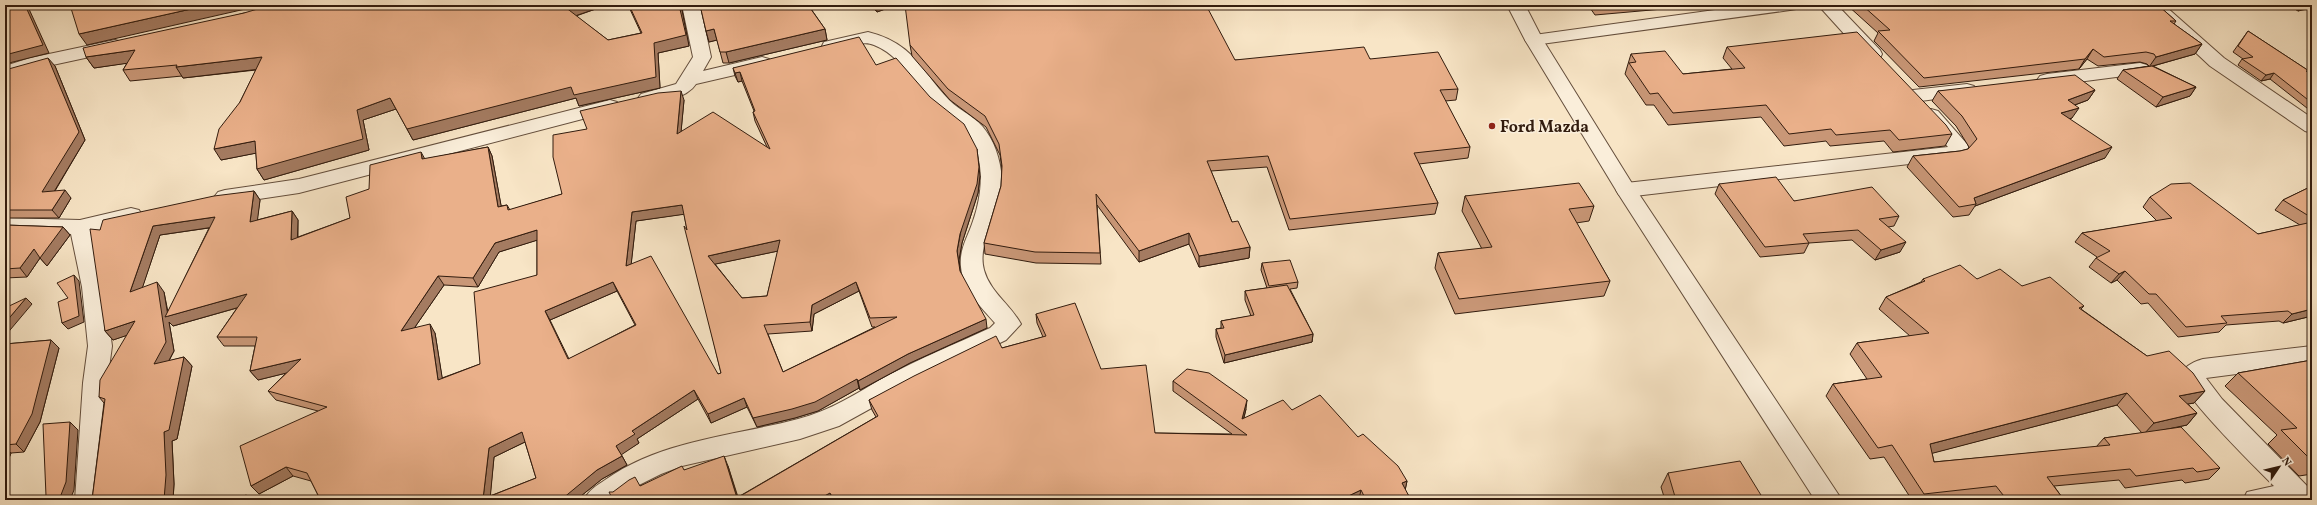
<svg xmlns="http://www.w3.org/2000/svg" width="2317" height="505" viewBox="0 0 2317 505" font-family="Vollkorn,serif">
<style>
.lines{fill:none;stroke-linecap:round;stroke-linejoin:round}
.minor-casing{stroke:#644e3c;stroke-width:2}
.tertiary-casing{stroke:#644e3c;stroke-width:2}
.minor{fill:#faeeda;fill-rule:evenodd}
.tertiary{fill:#faeeda;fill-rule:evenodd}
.wall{fill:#c99777;stroke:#321c0e;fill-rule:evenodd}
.shaded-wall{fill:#a47b61;stroke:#321c0e}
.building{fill:#eab08a;stroke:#321c0e;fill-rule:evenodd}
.poi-dot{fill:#8f2418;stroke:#faeeda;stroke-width:1.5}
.labels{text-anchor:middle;stroke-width:3;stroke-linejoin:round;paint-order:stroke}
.poi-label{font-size:16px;font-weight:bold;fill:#321c0e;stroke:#faeeda;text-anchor:start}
</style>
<rect width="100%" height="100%" fill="#f8e5c6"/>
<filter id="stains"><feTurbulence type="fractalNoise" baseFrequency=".005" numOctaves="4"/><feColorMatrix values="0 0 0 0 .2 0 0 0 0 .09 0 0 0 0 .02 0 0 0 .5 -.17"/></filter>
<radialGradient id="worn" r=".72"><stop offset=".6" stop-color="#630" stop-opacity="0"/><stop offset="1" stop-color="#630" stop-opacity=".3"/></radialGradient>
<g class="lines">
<g class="minor-casing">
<path id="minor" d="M682,5H700L711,57L703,71L762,57L769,59L771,63L769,67L696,84C687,98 657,106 641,102L638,98L641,94L676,84L693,57Z
M1751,5H1799L1796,9L1790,10L1534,45L1528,44L1525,40L1528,36L1534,35Z
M1818,5H1837L1880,50L1882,54L1880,58L1873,60L1866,58Z
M2145,5H2164L2224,58L2312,118V133L2305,131L2210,66Z
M868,32C913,43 920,69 949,100C960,111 978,118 986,131C997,146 1002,167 1002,185C1003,214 976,241 984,270C990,292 1010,304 1021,324L1006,340L915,384L839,426L800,439L682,466L661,474L633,488L617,500H584C589,490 596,486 605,480C661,440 734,436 798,419C830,411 857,393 885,377C919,359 955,344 990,328L995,323C981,307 963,290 961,267C959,249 968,237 973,221C982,195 986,161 969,136C961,125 940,114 929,100C914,81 898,54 874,45C859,38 841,54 824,50L822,46L824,42Z
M115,40L122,42L124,46L122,50L34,69L5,78V66L30,58Z
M2140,63L2147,65L2149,69L2147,73L2047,86L2040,84L2037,80L2040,76L2047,74Z
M1967,84L1974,86L1977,90L1974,94L1913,102L1906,100L1903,96L1906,92L1913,90Z
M610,100L617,102L620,106L617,110L299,193L225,204L218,202L214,197L218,192L225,190L299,179Z
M1931,109L1938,111L1967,144L1969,149L1961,158L1626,197L1619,195L1616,190L1619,185L1626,183L1948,147L1921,115L1924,111Z
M131,208L139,210L142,215L139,220L92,232L104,287L112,346L107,383L101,500H75L83,383L88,346L82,287L71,234L5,232V218L80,220Z
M2312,346V364L2206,378L2222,399L2312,491V500H2243L2247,492L2274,486C2258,470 2185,398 2182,381C2180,367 2193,362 2203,359Z"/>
</g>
<g class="tertiary-casing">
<path id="tertiary" d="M1507,5H1525L1543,40L1633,185L1842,500H1815L1619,195L1525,40Z"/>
</g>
<use href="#minor" class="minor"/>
<use href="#tertiary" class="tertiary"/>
</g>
<path class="wall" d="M607,5L576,16L608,40L641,33L628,5H681L689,46L658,53L660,88L579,106L576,98L413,140L396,109L363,120L369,150L264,180L257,169L256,153L221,160L240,102L256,70L183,78L182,76L130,81L123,70L127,63L94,68L86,57L244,13Z
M700,5H813L809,6L825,29L827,40L729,63H723L717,40L709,42L706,31Z
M870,5H896L877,12Z
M1588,5H1675L1674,8L1595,15Z
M1847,5H2158L2176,21L2174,24L2202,44L2195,54L2153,66L2196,87L2190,96L2156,107L2117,79L2123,70L2149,66L2147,64L2140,62L2098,66L2087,59L2079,69L1919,87L1874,41L1878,33Z
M2288,5H2312L2298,11Z
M2248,31L2309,71L2308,72L2312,75V112L2270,79L2261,81L2238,65L2242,59H2243L2233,52Z
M910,45L1235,60L1370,59L1458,89L1456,100L1445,101L1470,147L1468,158L1419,164L1438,203L1435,214L1289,230L1267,167L1211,171L1232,222L1250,247L1249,258L1199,267L1189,244L1139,262L1097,205L1101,264L1036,263L985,254L984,243L1001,186L1002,169L1000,155L986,127L950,100L912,56Z
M1727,47L1952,134L1945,146L1893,152L1884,141L1830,146L1826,141L1784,146L1761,117L1668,125L1654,105H1646L1625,74L1631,54L1683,74L1732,69L1723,58Z
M876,65L980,176L978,193L962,243L959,260L960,272L987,328L910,363L860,390L859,388L818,411L795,418L757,427L747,407L711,423L698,399L637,439L639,443L621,454L627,465L602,479L576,500L320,499L311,481L293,476L259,494L251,486L318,411L276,400L268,391L286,373L258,380L250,371L255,346H224L217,337L237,308L173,326L169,322L174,351L169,361L184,357L192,366L177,439L172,441L174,484L173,500H92L104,403L99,397L127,335L113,340L105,331L100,230L254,191L260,200L257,220L292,211L298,220V237L350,218L369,189L425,159L488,147L492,156L501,206L507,205L510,210L562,194L587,129L684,100L681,131L767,147L755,121L753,112L754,111L742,81L738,82L735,76L733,68ZM684,214L687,230L721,373L718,374L631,264L636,221ZM209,228L168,312L164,292L142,288L160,235ZM537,240V275L480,364L442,378L435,333L415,327L444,285L478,287L499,252ZM778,251L767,296L742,298L715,264ZM617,291L635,325L569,359L550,320ZM859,291L872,327H875L783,372L768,334L812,331L814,314ZM525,442L536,478L490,496L494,457Z
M55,66L85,140L55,191L71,198L59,218H5V70Z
M2095,90L2088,100L2075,105L2072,118L2069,119L2105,158L1975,206L1969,215L1953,217L1907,167L1913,156L1960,151L1968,149L1969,147L1956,126L1932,101L1938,91Z
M1719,184L1794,201L1899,216L1894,226L1888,227L1900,252L1875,260L1852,240L1809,243L1804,253L1760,257L1715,194Z
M2312,186V316L2283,323L2279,321L2226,325L2219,332L2178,337L2148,303L2141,304L2117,280L2111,283L2089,267L2096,258L2097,257L2075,242L2082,233L2157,221L2143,207L2150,197L2258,234L2300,225L2275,210L2283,200Z
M1465,196L1594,206L1589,221L1576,223L1610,281L1604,296L1455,314L1435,268L1438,253L1482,249L1462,211Z
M5,225L63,227L70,235L47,266L40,258L27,277L5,278Z
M1262,263L1298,282L1297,288L1290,289L1313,334L1312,342L1224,363L1216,337V329L1221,328V321L1251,316L1245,300V291L1267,288L1261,270Z
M1923,279H1977L2022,286L2084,306L2081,309L2147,356L2205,391L2194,403L2188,404L2197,413L2187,425L2168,429L2220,468L2209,479L2185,483L2182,480L2125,488L2119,480L2054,486L2064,500H1989L1987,497L1962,500H1912L1884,457L1870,459L1826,396L1833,384L1867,379L1850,354L1857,343L1910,336L1879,309L1886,297L1921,282ZM2117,405L2142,433L2104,438L2096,447L1934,462L1932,453Z
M1036,314L1101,369L1155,433L1232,434L1173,391V381L1246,409L1244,418L1292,410L1358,437L1407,481L1405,490L1411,500H1359V499L1357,500H613V492L640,486L684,470L728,466L738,497L876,417L872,410L869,400L1002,348L1043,337L1037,323Z
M51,340L59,348L40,422L24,452L11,453L5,468V344Z
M2312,360V474L2299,476L2268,444L2277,435L2225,386L2238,373Z
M1668,473L1764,500H1665L1661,487Z"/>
<path class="shaded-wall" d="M25,5H30L29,9L49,53L5,64V55Z
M209,5H263L87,45L79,34Z
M572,5H607L569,18L565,7Z
M679,5H681L689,46L658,53L660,88L579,106L576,98L413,140L407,129L654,43Z
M876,5H896L877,12Z
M2302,5H2312V8L2298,11Z
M714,29L717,40L709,42L706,31Z
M825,29L827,40L729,63L726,52Z
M2202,44L2195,54L2149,67L2156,57Z
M2093,49L2087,59L2079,69L2085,59Z
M135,50L143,61L94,68L86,57Z
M262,57L269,68L183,78L176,67Z
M48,58L55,66L85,140L49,200L42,192Z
M740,72L742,81L738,82L735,73Z
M2274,73L2270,79L2261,81L2266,75Z
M2196,87L2190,96L2156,107L2163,97Z
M2095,90L2088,100L2061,110L2068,100Z
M681,91L684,100L680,143L677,134Z
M390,98L396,109L363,120L369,150L264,180L257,169L357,110Z
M2079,108L2072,118L2054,124L2061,113Z
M255,141L262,152L221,160L214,149Z
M488,147L492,156L503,216L498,207Z
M2112,147L2105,158L1975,206L1976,204L1974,198Z
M977,149L980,176L978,193L962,243L959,260L961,280L957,251Z
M421,152L426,161L422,159Z
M65,190L71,198L59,218L52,210Z
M254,191L260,200L256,232L250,222Z
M682,205L686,214L636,221L630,275L626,266L632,212Z
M292,211L298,220L297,249L291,240Z
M215,217L221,226L160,235L138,301L130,292L153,226Z
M63,227L70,235L47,266L40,258L27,277L20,268L34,249Z
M537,230L541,239L499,252L478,287L473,278L495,243Z
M1189,233V244L1139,262V251Z
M780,240L783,250L711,265L708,256Z
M1906,242L1900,252L1875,260L1881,250Z
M1250,247L1249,258L1199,267V256Z
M2125,271L2117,280L2111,283L2119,274Z
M74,275L79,281L84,322L68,329L62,323Z
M438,276L444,285L406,340L401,331Z
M157,282L164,292L168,316L247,294L254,303L173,326L169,322L174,351L162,373L154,364Z
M613,282L617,291L550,320L545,311Z
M856,282L859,291L814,314L812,331L810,322L812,305Z
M26,298L32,304L5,336V323Z
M2312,309V316L2283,323L2292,314Z
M986,319L987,328L910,363L860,390L858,381L908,354Z
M135,321L143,330L113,340L105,331Z
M430,324L435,333L444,389L438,380Z
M1313,334L1312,342L1224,363L1225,355Z
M51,340L59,348L40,422L24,452L16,444Z
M184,357L192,366L177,439L172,441L174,484L173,500H164V432Z
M301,359L307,368L258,380L250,371Z
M857,379L859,388L818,411L795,418L757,427L753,418Z
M694,390L698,399L637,439L639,443L621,455L616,446L632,431Z
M2205,391L2194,403L2169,407L2179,396Z
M2127,393L2117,405L1922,456L1930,444Z
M744,398L747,407L711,423L708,414Z
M1247,400L1246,409L1241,428L1242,419Z
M2197,413L2187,425L2144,434L2154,423Z
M70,422L78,430L74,490L70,500H59Z
M522,432L527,441L494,457L490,500L483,499L489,448Z
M5,447L11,453L5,468Z
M622,456L627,465L602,479L576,500H559L597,470Z
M724,456L728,466L738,500Z
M286,467L293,476L259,494L251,486Z
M1407,481L1405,491L1402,483Z
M1361,490L1359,499L1357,500H1340Z
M830,493L832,500H817Z"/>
<path class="building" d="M5,5H25L43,45L5,55Z
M70,5H209L79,34Z
M271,5H572L565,7L608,40L642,33L629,5H679L686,35L654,43L656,77L574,95L571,87L407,129L390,98L357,110L363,139L257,169L255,141L214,149L219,129L240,102L262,57L176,67L177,65L123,70L135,50L86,57L83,48L244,13Z
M700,5H808L825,29L726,52H720L714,29L706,31Z
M905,5H1206L1235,60L1364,47L1370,59L1438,52L1458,89L1440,90L1470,147L1414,153L1438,203L1290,219L1268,156L1207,161L1232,222L1238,221L1250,247L1199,256L1189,233L1139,251L1096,194L1100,253L1035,252L984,243L1001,186L1002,166L999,144L985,116L948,89L910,45Z
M1862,5H2158L2176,21H2170L2202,44L2156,57L2154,54L2146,52L2104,57L2093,49L2085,59L1924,78L1878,31L1890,30Z
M2248,31L2309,71H2306L2312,75V103L2274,73L2266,75L2242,59L2253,57L2238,46Z
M1857,32L1946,125L1952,134L1899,140L1890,130L1836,135L1831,129L1789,134L1766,105L1673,113L1658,93L1650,94L1629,63L1636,62L1631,54L1665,51L1683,74L1745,68L1727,47Z
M859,37L876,65L896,58L930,97L964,124L977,149L979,167L977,184L960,234L957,251L960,271L986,319L908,354L858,381L857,379L815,402L792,409L753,418L744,398L708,414L694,390L632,431L635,434L616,446L622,456L597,470L562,499L559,500H318L320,499L307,473L286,467L251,486L240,446L327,407L268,391L301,359L250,371L257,337H217L247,294L165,317L215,217L153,226L130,292L157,282L166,342L154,364L184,357L169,430L164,432L166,475L164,500H92L105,399L99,397L100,380L135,321L105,331L90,229L100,230L103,220L214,196L254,191L250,222L292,211L291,240L350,218L346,197L369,189L370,165L421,152L422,159L488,147L498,207L507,205L508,210L562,194L553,157V135L587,129L580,111L658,93L681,91L677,134L713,112L770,149L753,112L755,111L740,72L735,73L733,68ZM682,205L687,230L684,226L721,373L718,374L651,256L626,266L632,212ZM537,230V275L474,292L480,364L438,380L430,324L401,331L438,276L473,278L495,243ZM780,240L767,296L742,298L708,256ZM613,282L636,325L568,359L545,311ZM856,282L870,318L897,317L783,372L764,325L810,322L812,305ZM522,432L536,478L483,499L489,448Z
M48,58L79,132L42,192L65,190L52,210H5V70Z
M2152,66L2196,87L2163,97L2123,70Z
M2075,75L2095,90L2068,100L2079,108L2061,113L2112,147L1974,198L1976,204L1959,207L1913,156L1960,151L1968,149L1977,139L1962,116L1938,91Z
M1776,177L1794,201L1872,187L1899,216L1879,219L1906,242L1881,250L1858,230L1803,234L1809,243L1765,247L1719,184Z
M1579,183L1594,206L1569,209L1610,281L1459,299L1438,253L1492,247L1465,196Z
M2190,183L2258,234L2312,222V309L2292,314L2288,311L2221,316L2227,323L2186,327L2156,294H2149L2125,271L2119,274L2096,258L2110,251L2082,233L2172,218L2150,197L2171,184Z
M2312,186V218L2283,200Z
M5,225L63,227L40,258L34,249L20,268L5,269Z
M1290,260L1298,282L1269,286L1262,263Z
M1960,265L1977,279L2000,269L2022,286L2050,277L2084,306L2079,308L2147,356L2169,351L2193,373L2205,391L2179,396L2197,413L2154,423L2127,393L1930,444L1934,462L2110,445L2104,438L2181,427L2220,468L2197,472L2193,468L2136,476L2130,469L2047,477L2064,500H2007L1996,486L1924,494L1892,445L1878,448L1833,384L1882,377L1857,343L1929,333L1886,297L1925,281L1923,279Z
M74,275L79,316L62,323L58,302L68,298L57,283Z
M1287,285L1313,334L1225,355L1216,329L1224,328L1221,321L1254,315L1245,291Z
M26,298L5,323V308Z
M1075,303L1101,369L1146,365L1155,433L1247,435L1173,381L1187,369L1209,373L1247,400L1242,419L1283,400L1292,410L1320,395L1358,437L1363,434L1398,466L1407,481L1402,483L1411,500H1366L1361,490L1340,500H834L830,493L817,500H613L609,492H613L629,480L635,477L640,486L682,466L684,470L724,456L737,498L878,416L869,400L914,376L996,336L1002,348L1046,336L1036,314Z
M51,340L32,414L16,444L5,445V344Z
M2312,360V461L2281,430L2297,428L2238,373Z
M70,422L66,482L59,500H33L46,496L43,424Z
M1740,461L1764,500H1676L1668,473Z
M246,495L254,500H237Z"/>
<circle class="poi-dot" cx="1492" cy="126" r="4"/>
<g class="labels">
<g class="poi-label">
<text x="1500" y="132">Ford Mazda</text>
</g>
</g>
<rect width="2317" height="505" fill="none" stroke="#f8e5c6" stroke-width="20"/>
<rect x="6" y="6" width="2305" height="493" fill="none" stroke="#321c0e" stroke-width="2"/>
<rect x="10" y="10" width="2297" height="485" fill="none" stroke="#321c0e"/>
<g transform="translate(2279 467) rotate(55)" stroke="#faeeda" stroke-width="3" paint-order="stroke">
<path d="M0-3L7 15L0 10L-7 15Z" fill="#321c0e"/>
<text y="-6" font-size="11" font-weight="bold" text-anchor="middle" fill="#321c0e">N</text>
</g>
<rect width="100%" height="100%" filter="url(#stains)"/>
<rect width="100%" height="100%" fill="url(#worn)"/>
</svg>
